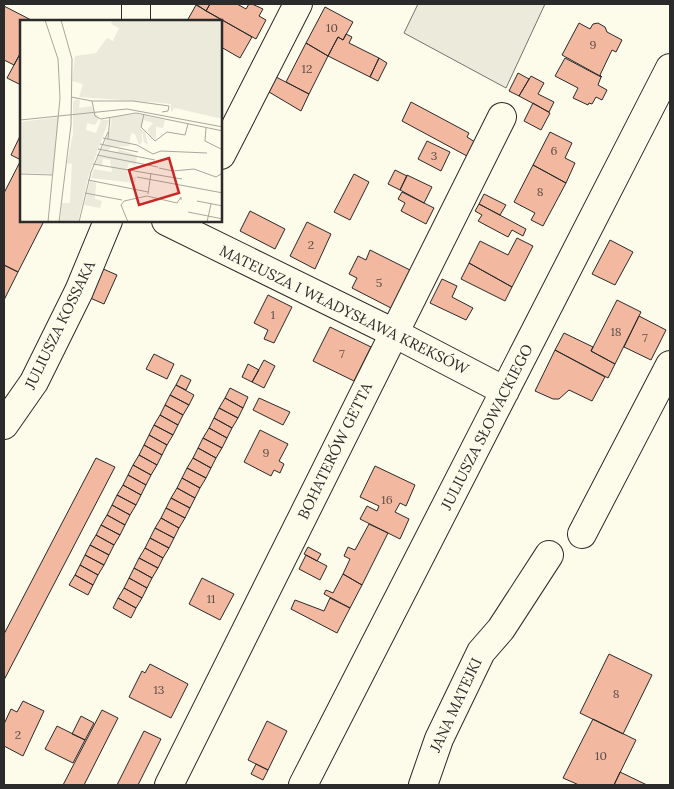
<svg xmlns="http://www.w3.org/2000/svg" width="674" height="789" viewBox="0 0 674 789" font-family="Lora,serif">
<style>
.green{fill:#ecebdb;stroke:#74746e}
.building{fill:#f2b8a0;stroke:#2b2b2b}
.lines{fill:none;stroke-linecap:round;stroke-linejoin:round}
.minor-casing{stroke:#2b2b2b;stroke-width:30}
.minor{stroke:#fdfbea;stroke-width:28}
.labels{text-anchor:middle;stroke-width:4;stroke-linejoin:round;paint-order:stroke}
.number-label{font-size:12px;fill:#5d4e48}
.street-label{font-size:15px;fill:#2b2b2b;stroke:#fdfbea}
.inset-road{fill:none;stroke:#a9a89e;stroke-width:1}
.view{fill:#c62828;fill-opacity:0.15;stroke:#c62828;stroke-width:2.5}
.inset-edge{fill:none;stroke:#2b2b2b;stroke-width:2.5}
</style>
<rect width="100%" height="100%" fill="#fdfbea"/>
<path class="green" d="M418,4H545L506,88L404,33Z"/>
<path class="building" d="M196,4H210L206,11Z
M210,4H237L246,9L249,4H252L263,9L259,16L266,20L256,39L206,11Z
M196,5L252,37L240,58L221,47V21H187Z
M4,6L33,21H21V52L14,65L4,60Z
M325,7L353,22L343,40L338,37L328,56L306,43Z
M579,23L590,29L593,24L598,23L605,27L607,32L622,40L616,52L612,50L600,75L602,77L562,55Z
M346,34L352,37L349,43L379,58L370,77L328,56L338,37L343,40Z
M306,43L328,56L309,94L286,82Z
M21,52V85L7,78Z
M379,58L387,63L378,81L370,77Z
M565,58L601,77L598,85L607,90L602,100L596,97L592,104L589,103L588,105L573,98L578,88L555,76Z
M518,73L529,79L519,96L509,91Z
M531,76L544,83L538,94L554,102L549,112L519,96Z
M276,77L309,94L301,111L269,92Z
M411,102L469,133L467,137L475,142L467,156L402,121Z
M533,103L550,113L541,130L524,121Z
M550,132L572,143L565,158L575,163L566,183L533,165Z
M21,134V160L11,155Z
M427,141L450,152L441,171L418,159Z
M21,160V221H44L18,272L4,265V193Z
M533,165L566,183L543,226L531,220L535,213L514,202Z
M395,170L407,176L400,190L388,184Z
M354,174L369,182L350,220L334,212Z
M407,175L432,187L424,203L400,190Z
M402,192L434,208L426,224L401,211L405,203L398,199Z
M484,194L506,205L500,215L479,204Z
M479,204L526,229L523,236L512,230L508,237L478,221L482,215L475,211Z
M250,211L285,229L275,249L240,231Z
M307,222L331,234L315,269L290,256Z
M517,238L533,246L512,287L469,263L480,241L508,255Z
M610,240L633,252L615,285L592,274Z
M370,250L410,270L391,308L352,288L357,278L349,274L358,256L366,260Z
M469,263L512,287L505,301L461,279Z
M4,265L18,272L4,300Z
M101,268L117,275L104,304L88,297Z
M442,279L457,286L452,297L473,308L466,320L430,303Z
M268,295L292,307L274,343L264,339L268,330L254,323Z
M617,300L641,312L615,364L591,351Z
M639,316L666,330L651,360L624,347Z
M330,327L371,347L354,381L313,361Z
M564,333L593,347L591,351L615,364L608,378L555,350Z
M555,350L605,377L592,401L569,390L559,399H553L535,391Z
M154,354L174,364L167,379L146,369Z
M264,360L275,366L264,388L252,382Z
M248,364L259,370L252,382L242,377Z
M181,375L191,380L186,390L176,385Z
M176,385L194,395L189,405L170,395Z
M230,388L248,397L243,408L225,398Z
M170,395L189,405L183,415L165,405Z
M225,398L243,408L238,418L219,408Z
M259,398L290,412L283,425L253,410Z
M165,405L183,415L178,425L160,415Z
M219,408L238,418L232,428L214,418Z
M160,415L178,425L173,435L154,425Z
M214,418L232,428L227,438L209,428Z
M154,425L173,435L167,445L149,435Z
M209,428L227,438L222,448L203,438Z
M260,430L288,444L279,461L284,464L280,473L274,470L271,476L244,462Z
M149,435L167,445L162,455L144,445Z
M203,438L222,448L216,458L198,448Z
M144,445L162,455L157,465L139,455Z
M198,448L216,458L211,468L193,458Z
M139,455L157,465L151,475L133,465Z
M96,458L115,467L4,680V634Z
M193,458L211,468L206,478L187,468Z
M133,465L151,475L146,485L128,475Z
M375,466L415,485L406,506L400,503L395,512L409,519L400,539L360,519L367,506L377,511L379,506L360,497Z
M187,468L206,478L200,488L182,478Z
M128,475L146,485L141,495L123,485Z
M182,478L200,488L195,498L177,488Z
M123,485L141,495L136,505L117,495Z
M177,488L195,498L190,508L171,498Z
M117,495L136,505L130,515L112,505Z
M171,498L190,508L185,518L166,508Z
M112,505L130,515L125,525L107,515Z
M166,508L185,518L179,528L161,518Z
M107,515L125,525L120,535L101,525Z
M161,518L179,528L174,538L155,528Z
M369,524L388,533L362,585L343,574L350,559L344,556L348,547L355,550Z
M101,525L120,535L114,545L96,535Z
M155,528L174,538L169,548L150,538Z
M96,535L114,545L109,555L90,545Z
M150,538L169,548L163,558L145,548Z
M90,545L109,555L104,565L85,555Z
M308,547L321,554L317,561L304,554Z
M145,548L163,558L158,568L139,558Z
M85,555L104,565L98,575L80,565Z
M306,555L327,566L320,580L299,569Z
M139,558L158,568L152,578L134,568Z
M80,565L98,575L93,585L75,575Z
M134,568L152,578L147,588L129,578Z
M343,574L362,585L350,608L324,594L326,590L333,593Z
M75,575L93,585L88,595L69,585Z
M129,578L147,588L142,598L124,588Z
M202,578L234,594L220,620L189,604Z
M124,588L142,598L136,608L118,598Z
M118,598L136,608L131,618L113,608Z
M330,598L350,608L337,633L291,609L295,600L324,611Z
M609,654L652,675L623,734L580,713Z
M150,664L188,684L171,718L129,697L142,671L145,673Z
M23,701L44,711L23,756L4,746V724L11,709L17,712Z
M102,710L118,718L84,785H63Z
M81,716L94,723L85,740L72,734Z
M593,719L636,740L614,785H579L563,778Z
M267,721L287,731L268,770L248,760Z
M57,726L85,740L73,763L45,749Z
M144,731L161,739L138,785H117Z
M256,764L268,770L263,780L251,774Z
M620,772L647,785H614Z"/>
<g class="lines">
<g class="minor-casing">
<path id="minor" d="M136,21V4
M221,155L298,4
M166,221L394,333L505,391
M4,425L34,382L79,291L108,221
M582,534L670,365
M169,785L502,117
M303,785L670,68
M423,785L439,739L481,652L501,629L549,555"/>
</g>
<use href="#minor" class="minor"/>
</g>
<g class="labels">
<g class="number-label">
<text x="332" y="32">10</text>
<text x="593" y="49">9</text>
<text x="307" y="73">12</text>
<text x="554" y="155">6</text>
<text x="434" y="160">3</text>
<text x="540" y="196">8</text>
<text x="311" y="249">2</text>
<text x="379" y="287">5</text>
<text x="273" y="319">1</text>
<text x="616" y="336">18</text>
<text x="645" y="342">7</text>
<text x="342" y="358">7</text>
<text x="266" y="457">9</text>
<text x="387" y="504">16</text>
<text x="211" y="603">11</text>
<text x="159" y="694">13</text>
<text x="616" y="698">8</text>
<text x="18" y="739">2</text>
<text x="601" y="760">10</text>
</g>
<g class="street-label">
<text transform="translate(344 310) rotate(26)" y="5">MATEUSZA I WŁADYSŁAWA KREKSÓW</text>
<text transform="translate(60 325) rotate(-64)" y="5">JULIUSZA KOSSAKA</text>
<text transform="translate(487 427) rotate(-63)" y="5">JULIUSZA SŁOWACKIEGO</text>
<text transform="translate(335 451) rotate(-64)" y="5">BOHATERÓW GETTA</text>
<text transform="translate(456 705) rotate(-65)" y="5">JANA MATEJKI</text>
</g>
</g>
<g transform="translate(20 20)">
<rect width="202" height="202" fill="#fdfbea"/>
<path d="M93,0H202V99L155,88L151,92V84L142,83L59,77L63,64L52,61L55,36L76,33L87,18L93,21L99,8L91,4ZM56,79L60,80L59,88L71,86L79,99L75,105L67,103L66,110L76,113L81,100H89L69,154L58,202H40L42,183H50V180L52,144L47,143L53,114V82ZM116,94L145,100L143,108L136,107V120L129,115L128,109L133,103L124,100L120,109L125,111L128,124L124,123L122,110V122L119,125L115,114L111,113L109,126L90,127L89,131L98,132V129L117,135L116,145L109,143L107,149L108,156L116,157L115,163L71,158L74,149L92,152L90,140L83,139L82,145H75L90,111L92,97ZM39,97L33,154L0,153V102ZM70,161L76,163L75,179L82,181L80,188L64,185Z" fill="#ecebdb"/>
<path class="inset-road" d="M25,0L38,39L40,78L28,202M51,77L72,81L75,96L81,99L116,93L203,111M72,81H113L149,86L148,91L142,92M124,94L121,107L135,121L147,112L165,115L168,104M0,100L107,89L203,107M186,108L185,121L203,130M83,118L117,125L133,134L141,131L187,133M88,119L90,97M80,124L118,132M78,129L135,140M77,135L138,147M73,144L162,159M139,148L153,151L174,149L196,157L201,154L203,148M0,154L33,155M117,157L203,173M68,160L128,172M65,173L102,180M128,174L131,153M177,181L203,186M168,192L203,199M39,202L51,105L52,39L41,0M59,202L71,152L88,112M108,202L101,185L104,181L127,176L157,183L161,177V180M187,202L191,184"/>
<path class="view" d="M149,138L159,173L119,185L109,150Z"/>
<rect width="202" height="202" class="inset-edge"/>
</g>
<rect width="674" height="789" fill="none" stroke="#2b2b2b" stroke-width="10"/>
</svg>
